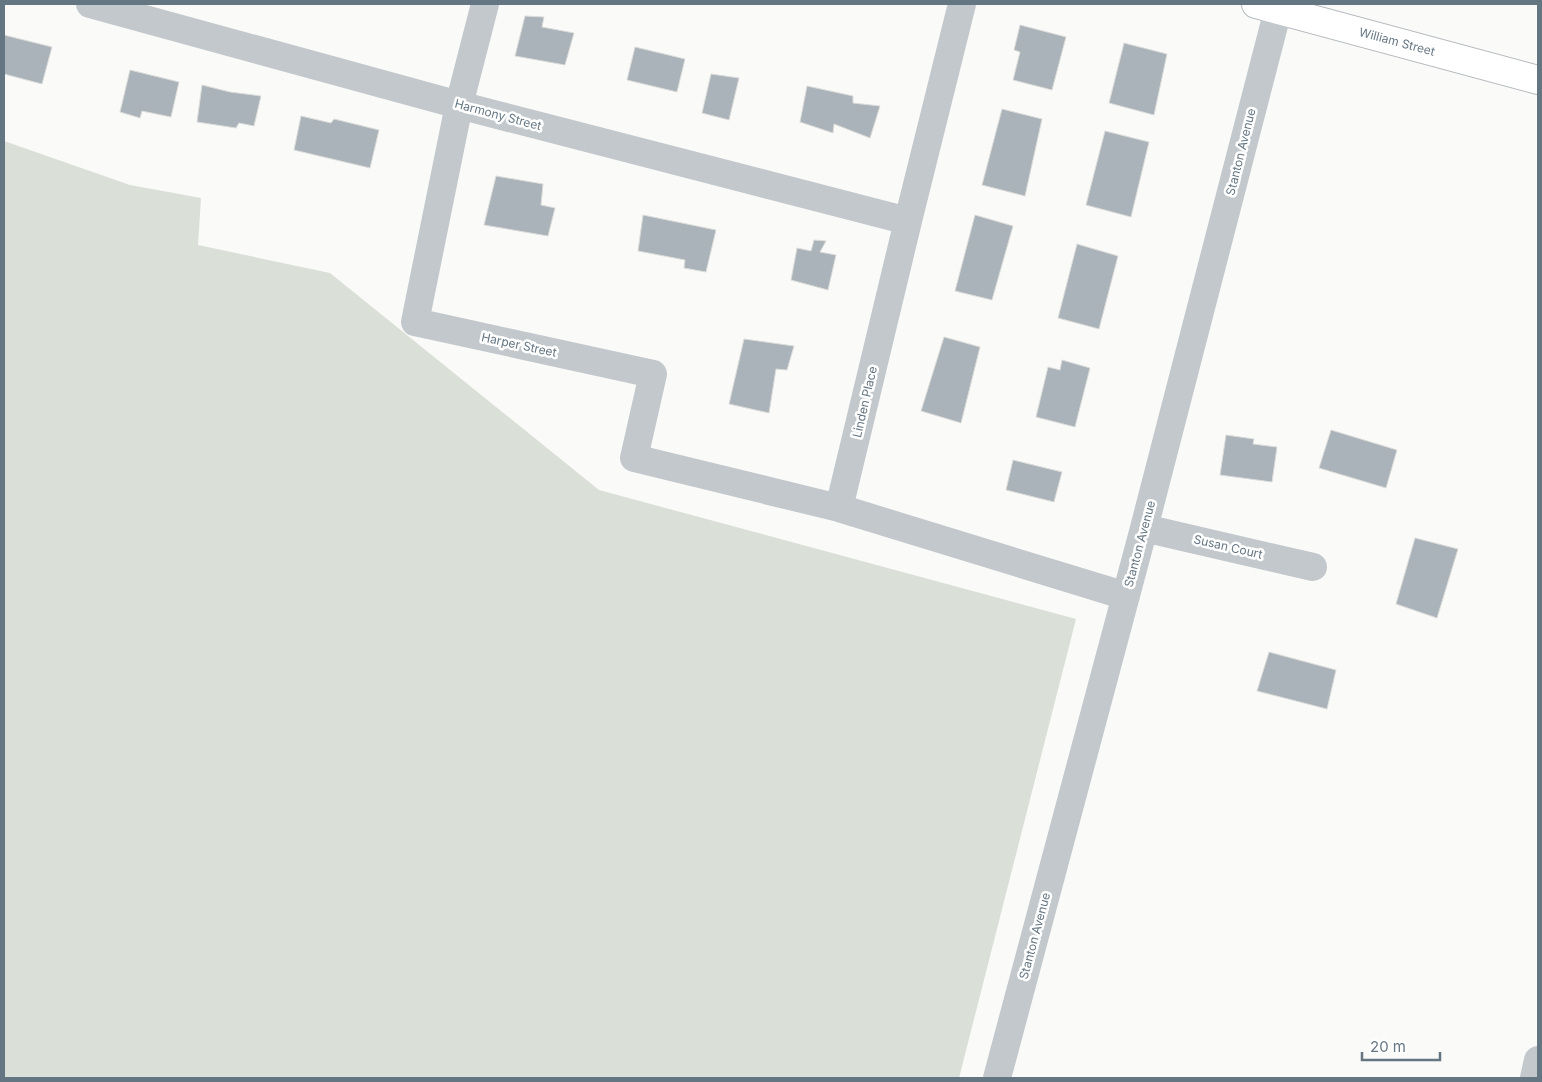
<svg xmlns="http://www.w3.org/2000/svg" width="1542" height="1082" viewBox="0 0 1542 1082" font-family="Inter,sans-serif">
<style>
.green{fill:#dadfd7}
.building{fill:#aab3b9;stroke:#dcdcda}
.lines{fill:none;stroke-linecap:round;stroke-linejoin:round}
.major-casing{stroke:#b5babe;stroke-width:30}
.minor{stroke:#c3c8cc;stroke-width:28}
.major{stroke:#fff;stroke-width:28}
.labels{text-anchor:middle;stroke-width:5;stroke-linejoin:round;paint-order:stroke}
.street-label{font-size:12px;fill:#657683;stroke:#fff}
</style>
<rect width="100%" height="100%" fill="#fafaf8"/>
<path class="green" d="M4,141L130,185L201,198L198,245L330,273L599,490L1076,619L959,1078H4Z"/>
<path class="building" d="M525,16L544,17L542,27L574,33L565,65L515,56Z
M1020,25L1066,37L1052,90L1013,80L1020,52L1014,50Z
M4,35L52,47L42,84L4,74Z
M1124,43L1167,54L1154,115L1109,103Z
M635,47L685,59L677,92L627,80Z
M130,70L179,82L171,117L142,111L140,118L120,112Z
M711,74L739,78L729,120L702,113Z
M202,85L230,92L261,96L254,126L239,123L236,128L197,122Z
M807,86L853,96V103L880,106L870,138L834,124L833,133L800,122Z
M1002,109L1042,119L1025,196L982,185Z
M301,116L331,123L334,119L379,130L370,168L294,150Z
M1105,131L1149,142L1131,217L1086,205Z
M496,176L543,184L541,205L555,208L548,236L484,225Z
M643,215L716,230L706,272L684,268L685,260L638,251Z
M975,215L1013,226L992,300L955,291Z
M814,240L826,241L820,252L836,255L828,290L791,280L797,248L811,251Z
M1077,244L1118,256L1099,329L1058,318Z
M944,337L980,347L961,423L921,411Z
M744,339L794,346L787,370L776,369L769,413L729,404Z
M1062,360L1090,368L1075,427L1036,417L1048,367L1060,370Z
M1331,430L1397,450L1386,488L1319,468Z
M1226,435L1254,439L1253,444L1277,447L1272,482L1220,475Z
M1013,460L1062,472L1054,502L1006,490Z
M1415,538L1458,549L1437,618L1396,604Z
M1269,652L1336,670L1327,709L1257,691Z"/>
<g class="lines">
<g class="major-casing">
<path id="major" d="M1256,4L1538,80"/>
</g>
<path class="minor" d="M90,4L459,105L908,221
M485,4L459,105L415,322L653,374L634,458L839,508L1126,596
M839,508L908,221L962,4
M1144,528L1313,567
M997,1078L1144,528L1278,10
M1534,1078L1538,1060"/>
<use href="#major" class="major"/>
</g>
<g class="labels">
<g class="street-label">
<text transform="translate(1397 42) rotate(15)" y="4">William Street</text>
<text transform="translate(498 115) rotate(15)" y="4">Harmony Street</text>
<text transform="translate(1241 152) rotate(-76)" y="4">Stanton Avenue</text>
<text transform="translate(519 345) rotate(12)" y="4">Harper Street</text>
<text transform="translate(865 402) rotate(-77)" y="4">Linden Place</text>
<text transform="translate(1140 544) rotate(-75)" y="4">Stanton Avenue</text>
<text transform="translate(1228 547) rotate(13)" y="4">Susan Court</text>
<text transform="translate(1035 936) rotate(-75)" y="4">Stanton Avenue</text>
</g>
</g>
<rect width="1542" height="1082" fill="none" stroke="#657683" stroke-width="10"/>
<path d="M1362 1052v8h78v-8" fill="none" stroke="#657683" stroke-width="2.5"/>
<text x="1370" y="1052" font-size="15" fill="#657683" stroke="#ffffff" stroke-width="4" paint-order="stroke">20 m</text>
</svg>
